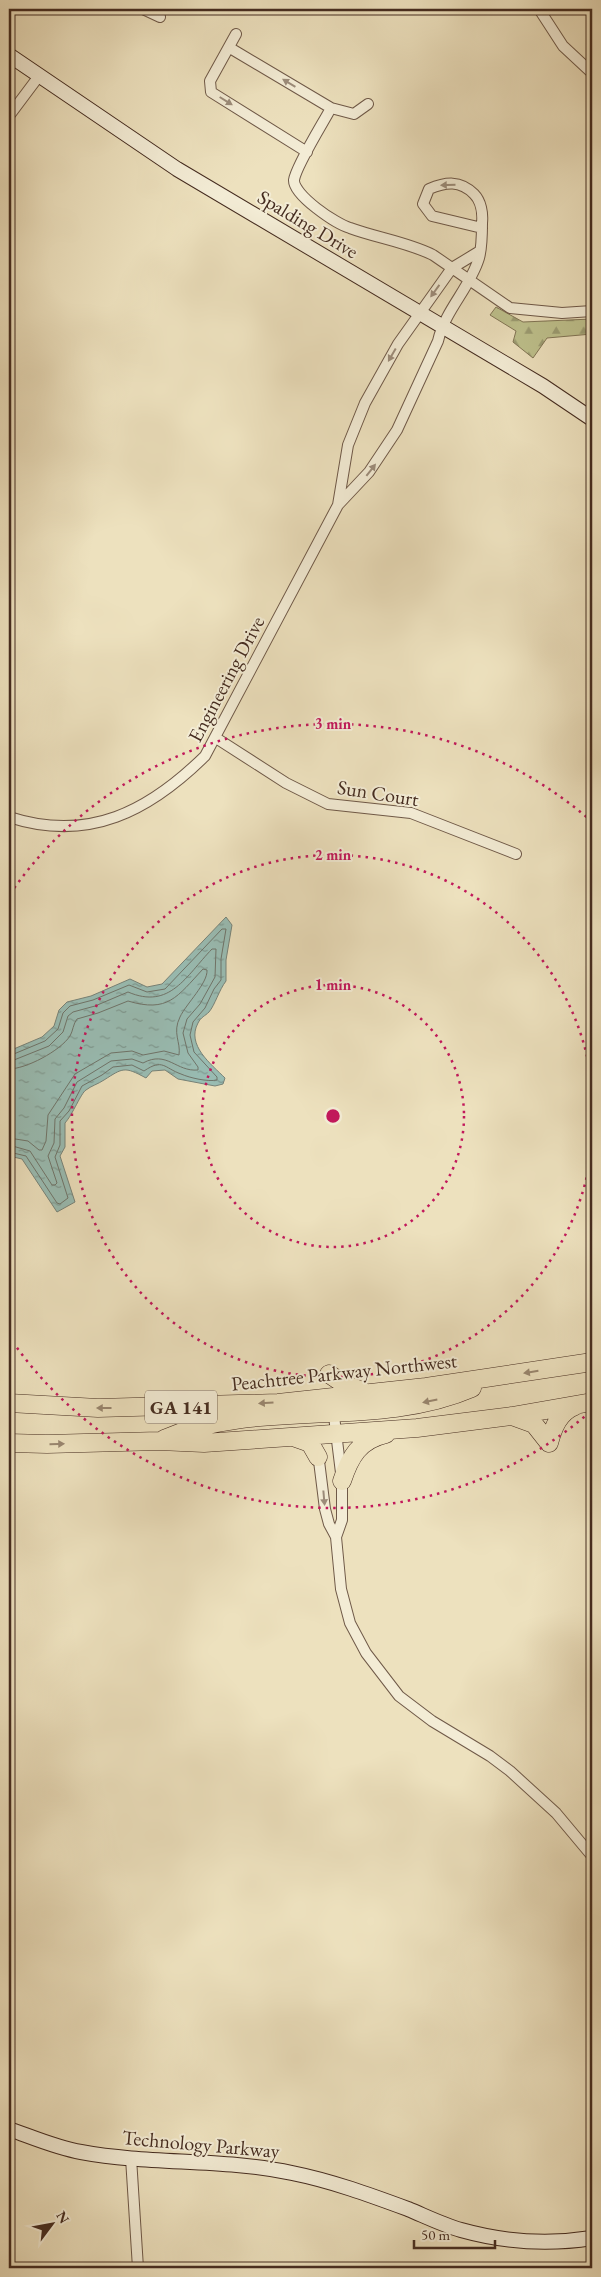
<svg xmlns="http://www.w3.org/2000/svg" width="601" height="2277" viewBox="0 0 601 2277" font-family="'EB Garamond',serif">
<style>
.forest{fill:url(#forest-firs);stroke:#827656}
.water{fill:url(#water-ripples);stroke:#778379}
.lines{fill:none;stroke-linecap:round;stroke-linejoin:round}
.shore{stroke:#6f746a;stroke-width:1}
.street-casing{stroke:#6f5948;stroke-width:12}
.secondary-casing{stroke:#452c20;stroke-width:16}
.highway-casing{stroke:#452c20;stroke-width:19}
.street{stroke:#f3ecd5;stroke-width:10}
.secondary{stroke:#f3ecd5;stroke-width:14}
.highway{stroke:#ede1be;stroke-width:18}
.oneway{fill:#9c8c7a}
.oneway2{fill:#99866f}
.ring{fill:none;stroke:#c2185b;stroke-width:2.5;stroke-dasharray:2.5 5}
.labels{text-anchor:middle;stroke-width:4;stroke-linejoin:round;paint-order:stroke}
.shield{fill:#f3ecd5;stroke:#796656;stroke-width:1}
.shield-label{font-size:19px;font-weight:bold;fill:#452c20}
.street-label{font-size:20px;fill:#452c20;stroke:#f3ecd5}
.centre{fill:#c2185b;stroke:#f3ecd5;stroke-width:2.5}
.ring-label{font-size:15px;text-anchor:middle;font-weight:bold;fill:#c2185b;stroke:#f3ecd5;stroke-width:4;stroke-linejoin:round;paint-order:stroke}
</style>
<defs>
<pattern id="forest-firs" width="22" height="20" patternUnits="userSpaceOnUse" patternTransform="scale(1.25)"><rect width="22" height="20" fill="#bec18d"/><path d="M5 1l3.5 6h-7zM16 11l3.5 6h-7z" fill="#9c9d73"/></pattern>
<pattern id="water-ripples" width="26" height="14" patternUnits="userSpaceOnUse" patternTransform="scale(1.25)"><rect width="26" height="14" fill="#99bdb4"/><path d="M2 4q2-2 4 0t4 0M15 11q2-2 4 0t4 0" fill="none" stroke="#7f9a92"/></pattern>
</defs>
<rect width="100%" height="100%" fill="#ede1be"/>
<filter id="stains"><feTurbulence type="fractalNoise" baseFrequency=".004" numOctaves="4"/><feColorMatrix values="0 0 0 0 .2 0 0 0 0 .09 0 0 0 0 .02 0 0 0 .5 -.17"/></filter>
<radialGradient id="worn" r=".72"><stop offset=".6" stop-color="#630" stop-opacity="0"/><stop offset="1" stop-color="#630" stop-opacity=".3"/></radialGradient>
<path class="forest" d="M496,307L523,322L592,319V334L547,338L533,358L513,342L516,331L490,315Z"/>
<path class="water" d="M226,917L232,925L226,960V981C219,990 215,1005 209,1012C205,1016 201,1017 198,1023C186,1045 211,1064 225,1078L223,1084L215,1086L178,1079L165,1070L152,1071L146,1078C124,1066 123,1068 104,1080C98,1084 91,1086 86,1090C81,1093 73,1114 65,1123V1147L60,1156L75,1202L57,1212L22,1159L9,1156V1051L42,1037L54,1026L59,1010L67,1002L91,996L130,979L147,987L162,984Z"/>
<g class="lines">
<path class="shore" d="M9,1056L45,1041L58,1029L63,1013L70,1006L93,1000L129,985L147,992L165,989L222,929H226L221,959V980L214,989L205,1008L193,1022L190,1035L194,1052L217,1077V1080C208,1082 190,1078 181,1074C164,1068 163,1058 144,1071L132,1065L113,1067L102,1075L82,1086L69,1111L60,1121V1145L55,1157L68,1198L60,1204L57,1203L26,1156L9,1152
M9,1062L49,1046L63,1032L68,1016L73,1012L95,1006L128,992C170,1010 186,976 212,949H216L215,977L200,1004L187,1019L183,1033L188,1053L198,1067V1070C176,1072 167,1050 143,1063L132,1059L111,1061L77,1082L64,1108L55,1119L54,1143L48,1156L57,1183L55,1185H52L30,1151L9,1145
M9,1069C26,1069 60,1051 70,1036C73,1031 73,1024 77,1019L98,1013L128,1001C168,1013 177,997 203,969L207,970C208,983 186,1004 180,1017C172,1033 181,1042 179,1055L164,1051L143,1055L132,1051L111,1053L75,1074L48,1115L46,1141L42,1150H39L28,1141L9,1138"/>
<g class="street-casing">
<path id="street" d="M143,9L160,17
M539,9L563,46L592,73
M236,34L210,81L211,92L307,152
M230,48L331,108L354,114L368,104
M331,108C323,123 296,166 294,180C293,195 336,224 350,228C377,238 407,242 433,255L510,308L562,313L592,311
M9,116L39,76
M338,505L348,445L365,403L398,344L452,268L480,251
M216,738L286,783L328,804L411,813L516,854
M9,817C89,843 149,811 205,756L338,505L369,472L397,430L438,341C445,310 470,288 479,258C482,247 482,234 482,223C483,213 481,201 474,194C460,180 446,182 429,189L423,204L432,216L482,228
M333,1408L342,1481V1520L336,1537L341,1589L350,1623L366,1653L399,1696L432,1721L490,1756L510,1771L556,1813L592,1856
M318,1453L325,1509L329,1524L336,1537
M131,2158L138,2268"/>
</g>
<g class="secondary-casing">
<path id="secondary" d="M9,55L177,169L543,386L592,419
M9,2129C32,2137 57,2148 81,2152C151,2165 222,2158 292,2173C332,2181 370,2195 408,2209C425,2216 443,2225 461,2230C504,2242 548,2245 592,2238"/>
</g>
<g class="highway-casing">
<path id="highway" d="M329,1374L344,1384L362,1391
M9,1403L98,1408L278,1403L426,1387L592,1362
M512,1416L534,1424L549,1443
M293,1437L310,1443L318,1457
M164,1439C261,1397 375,1430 472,1388
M9,1443L47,1444L159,1441L204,1443L290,1437L417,1428L512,1416L592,1402
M549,1443C553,1428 559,1412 575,1406
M342,1481C350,1457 359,1440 386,1434"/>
</g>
<use href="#street" class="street"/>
<use href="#secondary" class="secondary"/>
<use href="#highway" class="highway"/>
</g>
<defs><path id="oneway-solid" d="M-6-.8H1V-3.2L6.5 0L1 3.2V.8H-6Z" transform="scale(1.25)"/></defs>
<g class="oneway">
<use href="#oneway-solid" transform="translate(289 83) rotate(-149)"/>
<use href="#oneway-solid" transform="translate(226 101) rotate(32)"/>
<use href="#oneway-solid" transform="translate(448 185) rotate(178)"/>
<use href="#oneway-solid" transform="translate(435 291) rotate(126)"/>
<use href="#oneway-solid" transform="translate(392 355) rotate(120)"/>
<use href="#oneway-solid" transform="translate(371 470) rotate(-52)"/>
<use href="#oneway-solid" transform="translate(324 1498) rotate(85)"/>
</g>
<g class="oneway2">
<use href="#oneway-solid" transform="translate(531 1372) rotate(171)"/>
<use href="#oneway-solid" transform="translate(430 1401) rotate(168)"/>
<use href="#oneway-solid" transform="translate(266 1403) rotate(176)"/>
<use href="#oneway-solid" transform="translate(104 1408) rotate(-180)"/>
<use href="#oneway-solid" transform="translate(57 1444) rotate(-1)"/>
</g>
<g class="ring">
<circle cx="333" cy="1116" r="131"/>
<path d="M592 1148A261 261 0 1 1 592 1084"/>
<path d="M590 1412A392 392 0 0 1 10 1338M10 894A392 392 0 0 1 590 820"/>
</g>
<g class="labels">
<rect class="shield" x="145" y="1390.5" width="72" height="33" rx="4"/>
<g class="shield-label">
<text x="181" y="1414">GA 141</text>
</g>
<g class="street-label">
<text transform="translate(308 224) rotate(31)" y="7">Spalding Drive</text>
<text transform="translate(226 679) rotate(-62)" y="7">Engineering Drive</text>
<text transform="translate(378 793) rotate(9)" y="7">Sun Court</text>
<text transform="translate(344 1372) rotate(-6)" y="7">Peachtree Parkway Northwest</text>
<text transform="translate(201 2144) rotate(5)" y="7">Technology Parkway</text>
</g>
</g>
<circle cx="333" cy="1116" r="8" class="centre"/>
<g class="ring-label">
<text x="333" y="729">3 min</text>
<text x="333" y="860">2 min</text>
<text x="333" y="990">1 min</text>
</g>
<rect width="601" height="2277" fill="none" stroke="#ede1be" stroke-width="30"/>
<rect x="10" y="10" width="581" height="2257" fill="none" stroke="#452c20" stroke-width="2.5"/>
<rect x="15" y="15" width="571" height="2247" fill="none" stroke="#452c20"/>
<g transform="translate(52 2224) rotate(58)" stroke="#f3ecd5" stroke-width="4" paint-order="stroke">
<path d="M0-4L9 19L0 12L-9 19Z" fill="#452c20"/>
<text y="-8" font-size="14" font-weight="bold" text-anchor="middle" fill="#452c20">N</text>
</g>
<path d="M414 2240v8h81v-8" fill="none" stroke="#452c20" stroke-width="2.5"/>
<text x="421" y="2240" font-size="15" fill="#452c20" stroke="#f3ecd5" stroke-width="4" paint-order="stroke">50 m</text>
<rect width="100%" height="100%" filter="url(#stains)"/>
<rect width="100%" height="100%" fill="url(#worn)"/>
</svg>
